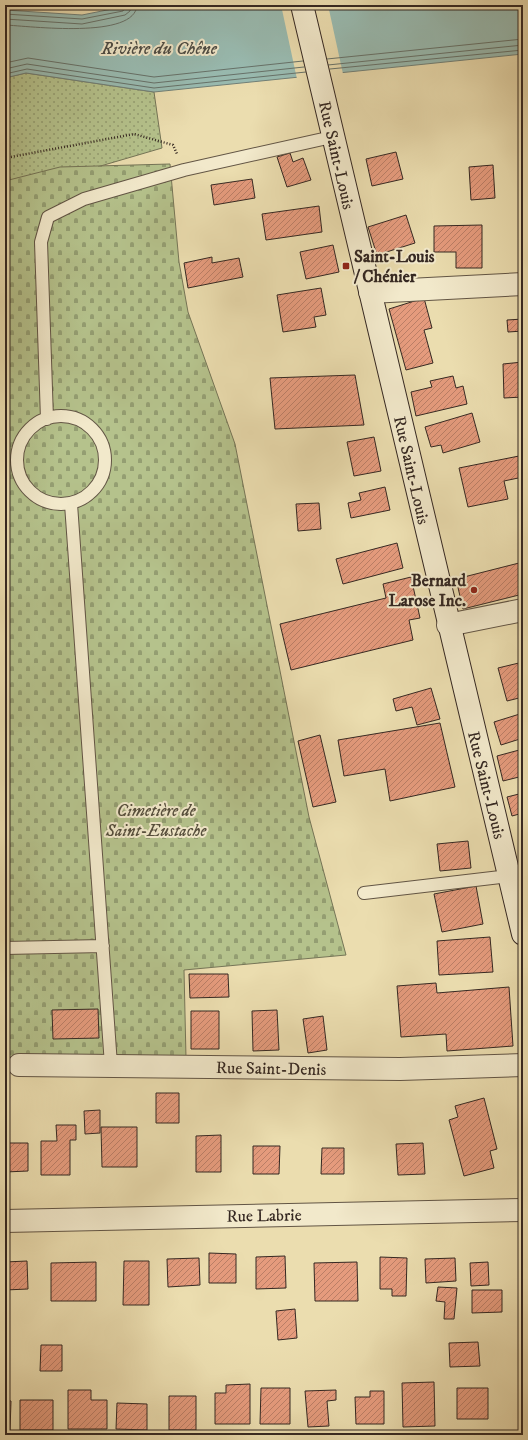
<svg xmlns="http://www.w3.org/2000/svg" width="528" height="1440" viewBox="0 0 528 1440" font-family="'IM FELL DW Pica',serif">
<style>
.green{fill:url(#green-dots);stroke:#757557}
.cemetery{fill:url(#cemetery-stones);stroke:#757557}
.water{fill:#99bbb1;stroke:#718078}
.pier{fill:#ebddaf}
.lines{fill:none;stroke-linecap:round;stroke-linejoin:round}
.shore{stroke:#67726a;stroke-width:1}
.building{fill:url(#building-hatch);stroke:#352822}
.service-casing{stroke:#625545;stroke-width:14}
.minor-casing{stroke:#625545;stroke-width:24}
.secondary-casing{stroke:#352822;stroke-width:24}
.path{stroke:#352822;stroke-width:2.5;stroke-dasharray:1 2;stroke-linecap:butt}
.service{stroke:#f2e9cb;stroke-width:12}
.minor{stroke:#f2e9cb;stroke-width:22}
.secondary{stroke:#f2e9cb;stroke-width:22}
.poi-dot{fill:#8f2418;stroke:#f2e9cb;stroke-width:1.5}
.labels{text-anchor:middle;stroke-width:4;stroke-linejoin:round;paint-order:stroke}
.street-label{font-size:17px;fill:#352822;stroke:#f2e9cb}
.poi-label{font-size:17px;font-weight:bold;fill:#352822;stroke:#f2e9cb;text-anchor:start}
.park-label{font-size:17px;font-style:italic;fill:#554e3c;stroke:#f2e9cb}
.water-label{font-size:18px;font-style:italic;fill:#4e4d46;stroke:#f2e9cb}
</style>
<defs>
<pattern id="green-dots" width="8" height="8" patternUnits="userSpaceOnUse"><rect width="8" height="8" fill="#b5c28c"/><path d="M2 2h.1M6 6h.1" fill="none" stroke="#949e72" stroke-width="1.8" stroke-linecap="round"/></pattern>
<pattern id="cemetery-stones" width="16" height="16" patternUnits="userSpaceOnUse"><rect width="16" height="16" fill="#b5c28c"/><path d="M2 7V4a2 2 0 0 1 4 0v3zM10 15v-3a2 2 0 0 1 4 0v3z" fill="#949e72"/></pattern>
<pattern id="building-hatch" width="6" height="6" patternUnits="userSpaceOnUse"><rect width="6" height="6" fill="#e59b7d"/><path d="M-1 1l2-2M0 6l6-6M5 7l2-2" fill="none" stroke="#ba7e66"/></pattern>
</defs>
<rect width="100%" height="100%" fill="#ebddaf"/>
<filter id="stains"><feTurbulence type="fractalNoise" baseFrequency=".005" numOctaves="4"/><feColorMatrix values="0 0 0 0 .2 0 0 0 0 .09 0 0 0 0 .02 0 0 0 .5 -.17"/></filter>
<radialGradient id="worn" r=".72"><stop offset=".6" stop-color="#630" stop-opacity="0"/><stop offset="1" stop-color="#630" stop-opacity=".3"/></radialGradient>
<path class="green" d="M26,73L154,92L162,148L5,194V78Z"/>
<path class="cemetery" d="M170,164L179,262L188,312L235,444L309,817L346,955L184,970L186,1058L5,1064V181L60,167Z"/>
<path class="water" d="M132,5H523V54L154,92L26,73L5,78V10L82,15Z"/>
<path class="pier" d="M281,5H328L343,74L297,79Z"/>
<g class="lines">
<path class="shore" d="M5,14L82,19L123,11L126,5
M5,19L82,24L125,15L130,11L131,5
M5,25C29,26 136,40 137,5
M327,59L523,39
M5,63L28,58L154,77L303,61
M328,65L523,45
M5,69L27,64L154,83L304,67
M330,69L523,50
M5,74L27,69L154,88L306,72"/>
</g>
<path class="building" d="M396,152L403,179L372,186L366,159Z
M290,153L293,162L303,158L311,180L287,187L277,157Z
M493,165L495,198L471,200L469,167Z
M252,179L255,198L214,205L211,185Z
M319,206L322,232L266,240L262,214Z
M406,215L415,243L377,255L368,227Z
M482,225V268H456V252H434V226Z
M333,245L339,272L306,279L300,252Z
M212,257V263L239,258L243,277L188,288L184,263Z
M321,288L326,315L314,317L316,327L283,332L277,295Z
M424,298L432,328L424,330L433,363L406,370L389,309Z
M523,319V331L508,332L507,320Z
M523,362V397L504,398L503,364Z
M355,375L364,425L275,429L270,378Z
M453,376L456,388L463,386L467,404L416,416L411,392L432,387L430,381Z
M472,413L480,442L443,453L441,445L431,447L425,427Z
M374,437L381,471L354,476L347,442Z
M519,456L523,477L504,481L508,499L468,507L459,468Z
M385,487L390,510L351,518L348,503L361,500L359,493Z
M319,503L321,529L298,531L296,504Z
M397,543L403,568L343,584L336,559Z
M523,562V594L463,609L456,579Z
M411,577L420,618L409,620L413,640L291,670L280,624L386,598L383,584Z
M523,662V697L507,701L498,668Z
M431,688L440,719L417,725L412,707L396,711L393,699Z
M523,713V738L501,745L494,722Z
M440,723L455,787L390,801L385,769L344,776L338,740Z
M320,735L336,802L313,807L298,741Z
M523,749V776L503,781L497,756Z
M523,793V813L512,816L507,797Z
M468,841L471,868L440,871L437,844Z
M476,886L483,924L442,932L434,894Z
M490,937L493,972L439,975L437,941Z
M189,974H228L229,997L190,998Z
M436,983L437,993L509,987L513,1046L447,1051L446,1034L401,1037L397,986Z
M98,1009L99,1038L53,1039L52,1010Z
M277,1010L279,1050L253,1051L252,1011Z
M191,1011H219V1049H191Z
M323,1016L327,1050L308,1053L303,1019Z
M156,1093H179V1123H156Z
M484,1098L497,1149L490,1151L494,1168L464,1176L449,1120L458,1117L455,1106Z
M100,1110V1133L85,1134L84,1111Z
M56,1125H76V1140H70V1175H41V1141H57Z
M101,1127H137V1167H102Z
M221,1135V1172H196V1136Z
M5,1143H28V1171L5,1172Z
M423,1143L425,1174L398,1175L396,1144Z
M253,1146H280L279,1174H253Z
M322,1148H344V1174H321Z
M209,1253L236,1254V1283H209Z
M285,1256L286,1288L256,1289V1257Z
M380,1257L407,1258L406,1296H392V1289H380Z
M199,1258L200,1285L168,1287L167,1259Z
M455,1258L456,1281L426,1283L425,1259Z
M27,1261L28,1289L5,1290V1262Z
M124,1261H149V1305H123Z
M96,1262V1301H51V1263Z
M357,1262L358,1301H315L314,1263Z
M488,1262L489,1285L471,1286L470,1263Z
M438,1287L457,1288L454,1319H444L445,1302L436,1301Z
M472,1290H502V1312L472,1313Z
M295,1309L297,1338L278,1340L276,1311Z
M478,1342L480,1366L450,1367L449,1343Z
M41,1345H62V1371H40Z
M434,1382L435,1426L403,1427L402,1383Z
M250,1384V1424H215V1393H226V1385Z
M261,1388H290V1424H260Z
M457,1388H488V1419H457Z
M68,1390H91V1400H107V1429H68Z
M336,1390V1400L327,1401L329,1426L308,1427L305,1391Z
M370,1391H384V1424H356L355,1397H370Z
M169,1396H196V1430H169Z
M5,1400L11,1401L10,1431H5Z
M20,1400H53V1430H20Z
M117,1403L147,1404V1430L116,1429Z"/>
<g class="lines">
<g class="service-casing">
<path id="service" d="M17 460a44 44 0 1 1 88 0a44 44 0 1 1-88 0Z
M47,419L41,242L48,217L84,199L184,170L332,137
M71,504L111,1065
M364,893L509,876
M5,948L103,946"/>
</g>
<g class="minor-casing">
<path id="minor" d="M370,292L523,284
M448,625L523,610
M19,1065L400,1069L523,1065
M5,1221L523,1210"/>
</g>
<g class="secondary-casing">
<path id="secondary" d="M302,5L523,934"/>
</g>
<path class="path" d="M5,158L134,134L173,145L177,154
M519,214L523,213"/>
<use href="#service" class="service"/>
<use href="#minor" class="minor"/>
<use href="#secondary" class="secondary"/>
</g>
<g class="poi-dot">
<rect x="342" y="262" width="8" height="8" rx="2"/>
<circle cx="474" cy="590" r="4"/>
</g>
<g class="labels">
<g class="street-label">
<text transform="translate(337 155) rotate(77)" y="6">Rue Saint-Louis</text>
<text transform="translate(412 470) rotate(77)" y="6">Rue Saint-Louis</text>
<text transform="translate(487 785) rotate(76)" y="6">Rue Saint-Louis</text>
<text transform="translate(271 1068) rotate(1)" y="6">Rue Saint-Denis</text>
<text transform="translate(264 1215) rotate(-1)" y="6">Rue Labrie</text>
</g>
<g class="poi-label">
<text x="354" y="262">Saint-Louis<tspan x="354" dy="20">/ Chénier</tspan></text>
<text x="466" y="586" text-anchor="end">Bernard<tspan x="466" dy="20">Larose Inc.</tspan></text>
</g>
<g class="park-label">
<text x="156" y="816">Cimetière de<tspan x="156" dy="20">Saint-Eustache</tspan></text>
</g>
<g class="water-label">
<text x="159" y="54">Rivière du Chêne</text>
</g>
</g>
<rect width="528" height="1440" fill="none" stroke="#ebddaf" stroke-width="20"/>
<rect x="6" y="6" width="516" height="1428" fill="none" stroke="#352822" stroke-width="2"/>
<rect x="10" y="10" width="508" height="1420" fill="none" stroke="#352822"/>
<rect width="100%" height="100%" filter="url(#stains)"/>
<rect width="100%" height="100%" fill="url(#worn)"/>
</svg>
